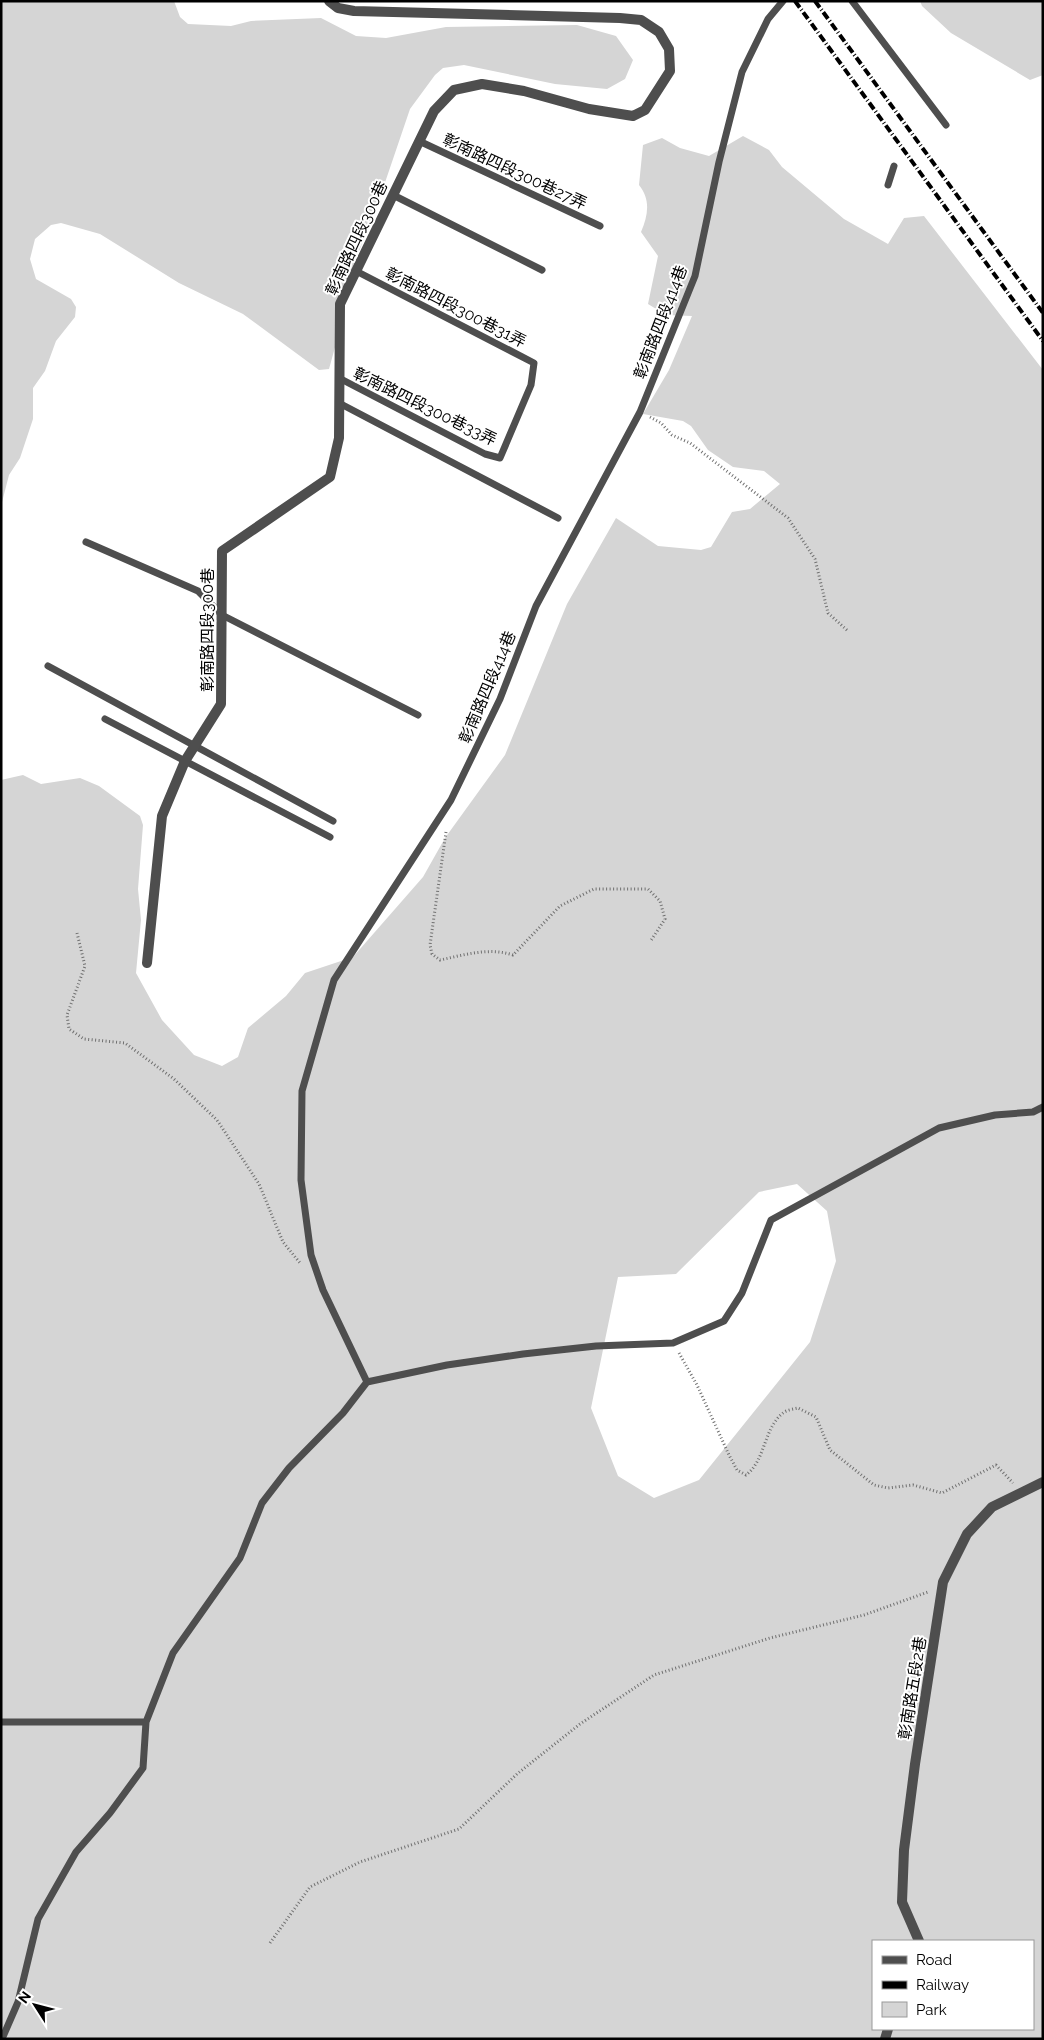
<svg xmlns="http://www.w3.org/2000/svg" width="1044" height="2040" viewBox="0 0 1044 2040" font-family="Raleway,'Noto Sans TC',sans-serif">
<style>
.green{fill:#d5d5d5;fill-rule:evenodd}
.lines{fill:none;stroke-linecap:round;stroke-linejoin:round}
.path{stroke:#707070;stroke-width:3;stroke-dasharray:1 2.5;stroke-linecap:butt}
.service{stroke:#4e4e4e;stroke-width:7}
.minor{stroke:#4e4e4e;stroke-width:10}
.tertiary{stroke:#4e4e4e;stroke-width:10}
.rail{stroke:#000;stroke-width:4;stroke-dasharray:8 2.5 1 2.5;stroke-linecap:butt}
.labels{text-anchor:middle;stroke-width:4;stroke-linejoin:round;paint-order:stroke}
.street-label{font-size:16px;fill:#000;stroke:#fff}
</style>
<rect width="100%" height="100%" fill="#fff"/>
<path class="green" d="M1,1H174L180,17L188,24L231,26L251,21L321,18L356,36L386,38L446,27L577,25L616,36L633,60L625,79L607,89L555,84L464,65L443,68L435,75L410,109L376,209L336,308L337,340L329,369L319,370L243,314L179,283L100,234L61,223L51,225L35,239L30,259L36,279L71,299L76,307L75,317L56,341L45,371L33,388V419L20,458L9,475L1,506Z
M920,1H1043V75L1030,80L951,33L922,6Z
M743,136L769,150L782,167L844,219L888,244L904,218L924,216L1043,370V2039H1V780L23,775L41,784L80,778L99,786L140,816L143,825L138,889L141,920L136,973L162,1020L194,1055L222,1066L238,1057L248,1028L286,996L305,973L353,957L423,877L445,838L505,755L567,604L616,518L658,546L701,550L711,547L732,512L750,509L780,484L764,471L733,467L708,450L691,426L683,421L643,414L669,370L692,316L666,315L648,304L658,256L641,232C648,215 651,200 639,185L643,145L662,138L680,148L709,156ZM797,1184L827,1211L836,1261L810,1342L699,1480L654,1498L618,1476L591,1408L618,1277L676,1274L759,1192ZM873,1941H1033V2029H873Z"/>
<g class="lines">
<path class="path" d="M650,417L661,423L672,435L690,443L788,518L815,559L828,613L848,631
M446,832L430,945L432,954L440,960C464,955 489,947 513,955L560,906L594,889H648L660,901L665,919L650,942
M77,933L85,966L67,1015L69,1029L84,1039L125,1043L174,1079L217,1120L259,1184L283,1242L300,1263
M679,1353L697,1385L729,1455L737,1470L746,1475C766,1460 763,1429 783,1413C786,1410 794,1409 798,1408L816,1417L830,1450L874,1485L888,1488L913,1485L942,1493L996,1465L1013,1483
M270,1943L310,1887L360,1862L459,1829L517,1774L580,1724L654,1675L770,1638L864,1615L928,1592"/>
<path class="service" d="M852,1L946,125
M419,141L600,226
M888,185L894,166
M393,195L542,270
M339,378L485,454L500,458L531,385L534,363L356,271
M339,403L558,518
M86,542L198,591L222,615L418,715
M48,666L333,821
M105,719L330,837
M367,1382L323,1290L311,1255L301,1180L302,1091L334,980L451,800L500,699L536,606L640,412L695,276L719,162L742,72L768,19L783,1
M1,1722H146
M2,2039L18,2002L38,1919L76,1852L110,1813L143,1768L146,1722L173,1653L240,1558L262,1503L289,1468L343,1413L367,1382L447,1365L523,1354L596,1346L673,1343L724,1321L742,1293L771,1220L939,1128L995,1115L1033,1112L1043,1107"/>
<path class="minor" d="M147,963L162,816L185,761L221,704L222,551L330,477L339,438L340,304L434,111L454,90L482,84L524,91L589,109L633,116L645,110L670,71L669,49L659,32L641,20L620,18L354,11L338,8L329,1"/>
<path class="tertiary" d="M919,1941L902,1902L904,1850L915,1764L943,1582L967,1534L992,1507L1043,1482
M885,2039L888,2029"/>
<path class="rail" d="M795,1L1043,341
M815,1L1043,313"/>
</g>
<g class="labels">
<g class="street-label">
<text transform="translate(515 171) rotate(25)" y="6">彰南路四段300巷27弄</text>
<text transform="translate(356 238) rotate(-65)" y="6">彰南路四段300巷</text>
<text transform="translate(456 307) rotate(27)" y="6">彰南路四段300巷31弄</text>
<text transform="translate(660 322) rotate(-69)" y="6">彰南路四段414巷</text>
<text transform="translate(425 406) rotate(26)" y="6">彰南路四段300巷33弄</text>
<text transform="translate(207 630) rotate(-90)" y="6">彰南路四段300巷</text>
<text transform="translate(487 687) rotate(-67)" y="6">彰南路四段414巷</text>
<text transform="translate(912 1688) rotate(-81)" y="6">彰南路五段2巷</text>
</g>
</g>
<rect width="1044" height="2040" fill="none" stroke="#000000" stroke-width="5"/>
<rect x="872" y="1940" width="162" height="90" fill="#ffffff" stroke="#999999"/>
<rect x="882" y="1956" width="25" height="8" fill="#4e4e4e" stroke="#999999"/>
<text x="916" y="1965" font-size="15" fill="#000000">Road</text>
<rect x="882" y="1981" width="25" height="8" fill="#000000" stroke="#999999"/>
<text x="916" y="1990" font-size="15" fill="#000000">Railway</text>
<rect x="882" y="2002" width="25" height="15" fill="#d5d5d5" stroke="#999999"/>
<text x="916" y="2015" font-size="15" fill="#000000">Park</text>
<g transform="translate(35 2005) rotate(306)" stroke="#ffffff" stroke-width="4" paint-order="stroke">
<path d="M0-4L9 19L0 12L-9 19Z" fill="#000000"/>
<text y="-8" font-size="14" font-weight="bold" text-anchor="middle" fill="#000000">N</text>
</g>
</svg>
